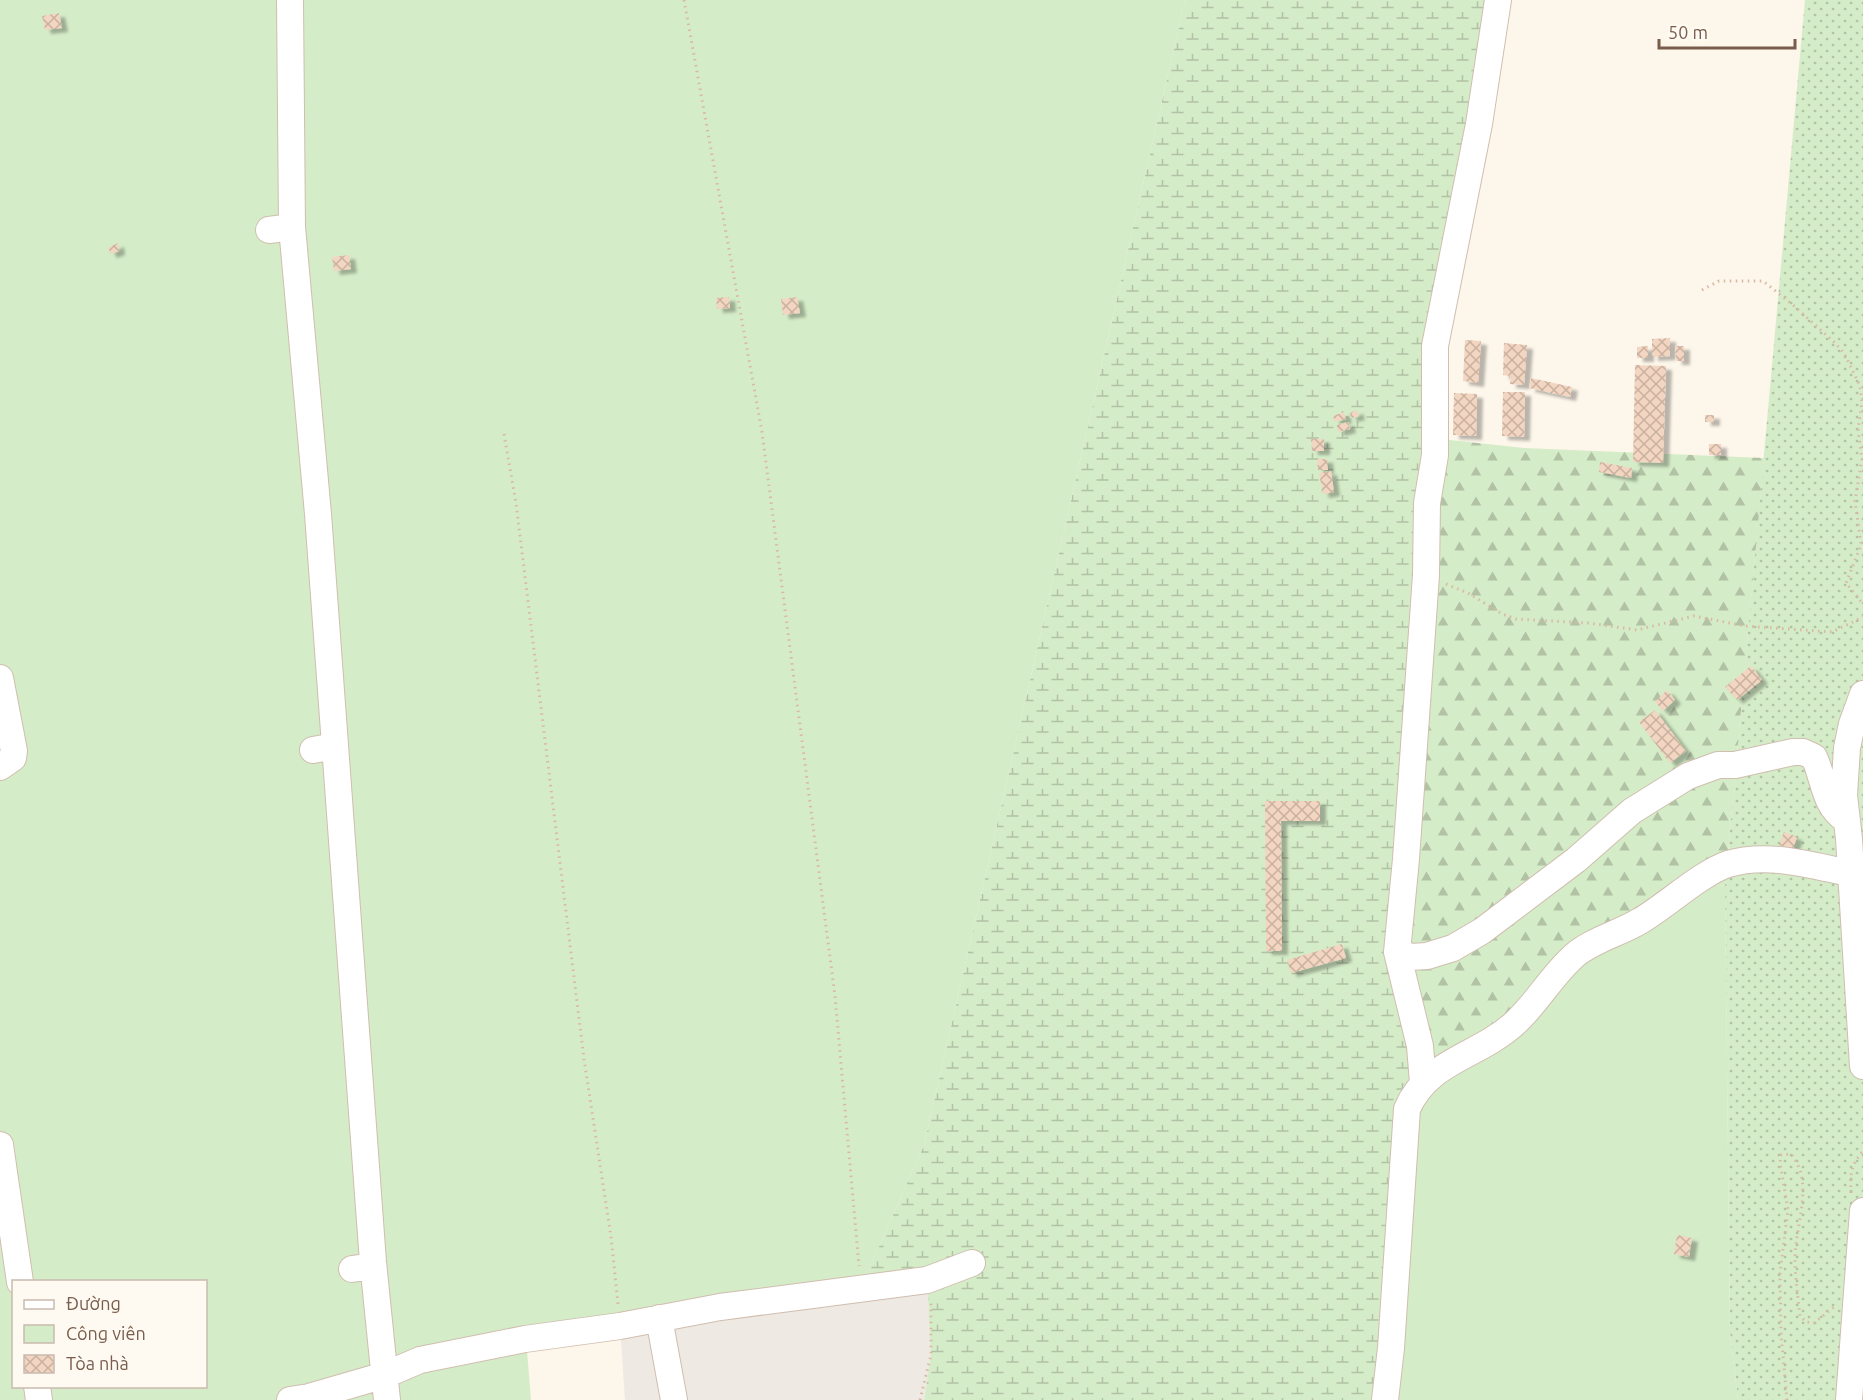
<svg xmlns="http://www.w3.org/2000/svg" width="1863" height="1400" viewBox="0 0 1863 1400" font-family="Ubuntu,sans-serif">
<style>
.industrial{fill:#eee9e3}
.grass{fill:url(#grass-dots)}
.forest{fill:url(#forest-firs)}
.wetland{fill:url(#wetland-marsh)}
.green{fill:#d5ecc8;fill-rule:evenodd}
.building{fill:url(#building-cross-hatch);filter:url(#shadow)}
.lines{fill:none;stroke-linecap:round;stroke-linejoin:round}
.minor-casing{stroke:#d0beaf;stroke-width:28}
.path{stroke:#d9b9a3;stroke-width:3;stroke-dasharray:1.5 4.5;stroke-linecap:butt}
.minor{stroke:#fff;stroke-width:26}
</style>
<defs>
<pattern id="grass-dots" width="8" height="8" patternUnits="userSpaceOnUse" patternTransform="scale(1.5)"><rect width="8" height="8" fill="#d5ecc8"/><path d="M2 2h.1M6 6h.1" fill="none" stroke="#b2c2a5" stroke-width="1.8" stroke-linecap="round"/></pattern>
<pattern id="forest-firs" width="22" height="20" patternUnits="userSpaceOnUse" patternTransform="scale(1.5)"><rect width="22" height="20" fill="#d5ecc8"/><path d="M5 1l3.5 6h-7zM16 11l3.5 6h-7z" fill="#b2c2a5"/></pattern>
<pattern id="wetland-marsh" width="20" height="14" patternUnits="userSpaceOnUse" patternTransform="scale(1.5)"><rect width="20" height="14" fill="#d5ecc8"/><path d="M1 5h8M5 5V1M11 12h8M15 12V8" fill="none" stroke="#b2c2a5"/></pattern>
<pattern id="building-cross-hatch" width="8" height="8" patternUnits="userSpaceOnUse" patternTransform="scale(1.5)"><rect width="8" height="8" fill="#f3d6c1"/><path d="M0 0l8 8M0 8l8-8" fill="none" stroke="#cab19f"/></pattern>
<filter id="shadow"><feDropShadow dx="6" dy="4" stdDeviation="1.5" flood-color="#0004"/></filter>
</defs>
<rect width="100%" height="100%" fill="#fdf6ea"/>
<path class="industrial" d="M927,1280L931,1355L924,1400H625L620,1326Z"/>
<path class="grass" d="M1805,0H1863V1400H1738L1730,1333L1725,886Z"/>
<path class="forest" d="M1431,438L1524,448L1764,458L1725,886L1698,882L1432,1073L1397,952Z"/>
<path class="wetland" d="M1185,0H1498L1435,346L1397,952L1423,1083L1386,1400H924L931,1355L927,1281L861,1287L924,1145Z"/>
<path class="green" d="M0,0H1185L924,1145L861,1287L526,1339L531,1400H0ZM14,1282H206V1386H14Z
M1698,882L1725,886L1730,1333L1738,1400H1385L1407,1109L1460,1057L1576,954Z"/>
<path class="building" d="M59,13L62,28L45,30L42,16Z
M118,243L119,251L111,254L108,248Z
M349,255L351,269L334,271L332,257Z
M729,297L730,308L717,309L716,298Z
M797,297L800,313L783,315L781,299Z
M1670,338V356L1652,357V339Z
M1465,340L1481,341L1478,383L1463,381Z
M1504,343L1527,345L1524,385L1510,384L1511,376L1503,375Z
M1648,346V358H1637V347Z
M1675,346H1684V361H1676Z
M1635,365L1666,366L1663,463L1633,462Z
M1531,378L1572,387L1570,397L1529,388Z
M1503,392H1525L1524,437L1502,436Z
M1454,393L1477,394L1476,436L1453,435Z
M1357,410L1359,416L1351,418L1350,413Z
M1344,412L1346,419L1335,422L1333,416Z
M1705,415H1714V422H1705Z
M1348,422L1350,429L1338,432L1337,425Z
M1311,439H1324V451H1312Z
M1709,444H1721V455H1709Z
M1317,459H1327L1328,470H1318Z
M1600,462L1632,468L1631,478L1599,472Z
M1331,471L1334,492L1323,494L1319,473Z
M1751,666L1762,680L1737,700L1725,687Z
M1667,690L1675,700L1663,711L1655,702Z
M1655,710L1686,751L1670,763L1639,722Z
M1265,801H1320V821H1281L1282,951H1266Z
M1784,832L1797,837L1793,849L1779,845Z
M1342,944L1346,958L1291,973L1287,960Z
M1677,1235L1692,1238L1689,1257L1674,1254Z"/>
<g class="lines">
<g class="minor-casing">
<path id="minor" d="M290,0L292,227L318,514L373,1262L387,1400
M269,230L292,227
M0,678L14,751L13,758L0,767
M1863,694L1852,724L1847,748L1844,795L1849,839L1863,1066
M313,750L335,746
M1397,952L1411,957L1427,956L1453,948L1482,931L1576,860L1632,811L1688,776L1718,765H1735L1793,752H1803L1814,757C1824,778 1824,806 1845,819
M1423,1083L1420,1046L1397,952L1406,859L1426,575L1427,503L1435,455V346L1479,124L1498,0
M0,1145L20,1282
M352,1269L373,1266
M659,1318L674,1400
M37,1386L39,1400
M290,1400L309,1397L385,1375L420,1360L525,1339L620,1326L720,1307L927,1280L972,1263
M1385,1400L1391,1348L1407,1109C1428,1060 1478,1057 1515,1023C1537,1003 1552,975 1575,955C1593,940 1620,933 1640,921C1666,906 1701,873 1728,864C1768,852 1810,865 1849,873
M1849,1400L1863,1211"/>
</g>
<path class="path" d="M684,0L762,432L835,996L859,1266
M1702,290L1719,281H1763L1793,305L1835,343L1844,353L1860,386L1862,402L1858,429L1862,459L1855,501L1861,545L1846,583L1863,604
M504,434L516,503L584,1059L611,1237L618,1304
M1446,584L1468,593L1502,614L1516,619L1588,623L1637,630L1694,616L1745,626L1832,632L1863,617
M1851,1193C1850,1174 1851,1165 1863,1151
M920,1400L931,1355V1300
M1787,1400L1781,1334L1780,1273L1788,1210L1780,1163L1781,1155L1791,1154C1815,1183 1795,1225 1795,1259C1795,1278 1798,1297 1800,1316L1806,1322L1814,1323L1834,1307"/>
<use href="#minor" class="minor"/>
</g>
<rect x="12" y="1280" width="195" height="108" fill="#fffaf1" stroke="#c9bbaf" stroke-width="1.5"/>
<rect x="24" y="1300" width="30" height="9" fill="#ffffff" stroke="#c9bbaf" stroke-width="1.5"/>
<text x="66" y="1310" font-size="18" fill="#795d4c">Đường</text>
<rect x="24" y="1325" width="30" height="18" fill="#d5ecc8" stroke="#c9bbaf" stroke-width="1.5"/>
<text x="66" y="1340" font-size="18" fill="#795d4c">Công viên</text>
<rect x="24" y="1355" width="30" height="18" fill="url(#building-cross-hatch)" stroke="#c9bbaf" stroke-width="1.5"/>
<text x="66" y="1370" font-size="18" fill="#795d4c">Tòa nhà</text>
<path d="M1659 39v9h136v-9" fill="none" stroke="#795d4c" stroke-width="3"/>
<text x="1668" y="39" font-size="18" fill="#795d4c" stroke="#fffaf1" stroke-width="4.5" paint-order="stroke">50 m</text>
</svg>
